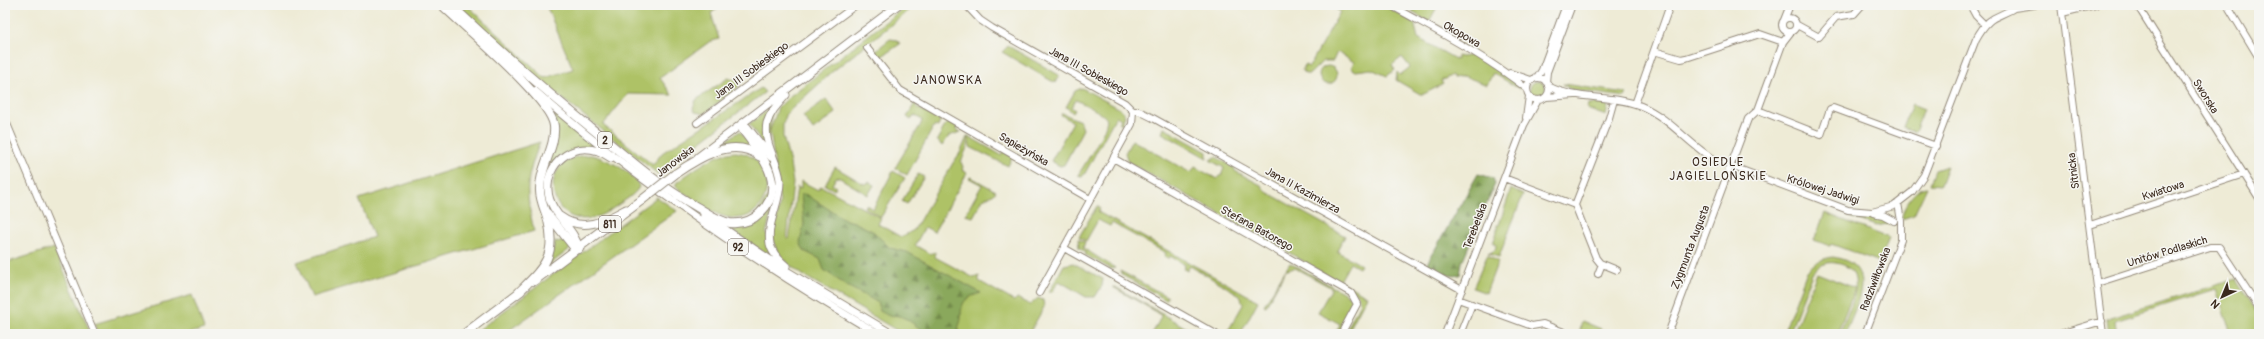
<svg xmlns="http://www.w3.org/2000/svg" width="2264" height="339" viewBox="0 0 2264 339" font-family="Pangolin,sans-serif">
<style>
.green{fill:#aec266;stroke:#747642}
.forest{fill:url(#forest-firs);stroke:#62693c}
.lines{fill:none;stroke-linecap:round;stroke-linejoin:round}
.minor-casing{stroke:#948a7a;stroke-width:8}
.major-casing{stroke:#948a7a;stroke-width:9}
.highway-casing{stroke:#948a7a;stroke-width:10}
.minor{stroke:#fff;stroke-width:6}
.major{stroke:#fff;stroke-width:7}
.highway{stroke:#fff;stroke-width:8}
.highway-bridge-casing{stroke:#948a7a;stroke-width:10;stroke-linecap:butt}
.highway-bridge{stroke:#fff;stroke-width:8}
.labels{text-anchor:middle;stroke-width:3;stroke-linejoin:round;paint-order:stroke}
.shield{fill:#f6f6f2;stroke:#73675e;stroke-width:1}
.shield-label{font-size:10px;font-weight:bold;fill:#3b2a1e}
.street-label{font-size:11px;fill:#3b2a1e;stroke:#f6f6f2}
.neighbourhood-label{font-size:12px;letter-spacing:1px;fill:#3b2a1e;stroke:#f6f6f2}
</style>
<defs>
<pattern id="forest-firs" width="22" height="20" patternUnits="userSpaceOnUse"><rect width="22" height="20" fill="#8aa85b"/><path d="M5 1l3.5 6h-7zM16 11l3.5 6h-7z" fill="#72894b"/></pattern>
</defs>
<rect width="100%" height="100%" fill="#f6f6f2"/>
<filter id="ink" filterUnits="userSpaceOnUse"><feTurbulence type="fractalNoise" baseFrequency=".025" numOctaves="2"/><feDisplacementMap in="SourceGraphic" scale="8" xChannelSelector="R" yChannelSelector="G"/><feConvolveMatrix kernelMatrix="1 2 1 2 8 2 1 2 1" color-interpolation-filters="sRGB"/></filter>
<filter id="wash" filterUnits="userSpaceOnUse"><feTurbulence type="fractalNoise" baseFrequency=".012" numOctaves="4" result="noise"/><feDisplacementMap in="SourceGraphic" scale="16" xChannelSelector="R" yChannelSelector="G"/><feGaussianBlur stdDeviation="0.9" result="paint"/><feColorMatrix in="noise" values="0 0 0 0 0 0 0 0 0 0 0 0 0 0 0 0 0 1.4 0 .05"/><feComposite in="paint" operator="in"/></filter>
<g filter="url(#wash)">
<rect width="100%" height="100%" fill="#eeebd6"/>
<path class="green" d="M455,5H467L545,78L573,69L546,5H723L711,13L719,39L709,42L660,78L672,95L628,94L603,125L653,165L662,153L761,88L765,92L658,174L526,70Z
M907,5H916L832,72L787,113L783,124V137L790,163L793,183L787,239H789L797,187L801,189V181L818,190L821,186L881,218L878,224L901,237L914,230L953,163L960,153L967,137L968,145L961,162L963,167L962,170L967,173L934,232L925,227L915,245L930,254L935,252V257L974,278L979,276V281L1014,301L1017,298L1030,305L1038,298L1043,300L1044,307L1029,334H903L803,275L787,263L776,249L773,236L780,203L770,130L778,108L790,96Z
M1337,5H1384L1414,22L1418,38L1457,60V56L1462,57L1473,55L1517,83L1516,85L1520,87V89L1493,73L1487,85L1464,76L1454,78L1452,75L1441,81L1443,84L1424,94H1420L1396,80L1397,72L1400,75L1410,67L1402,57L1392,65L1395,70L1387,76L1371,69L1356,71L1351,68L1354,62L1337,52L1333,61H1323L1310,74H1305L1302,71L1305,65L1309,67L1340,12L1337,10Z
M1416,5H1438L1429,22L1412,12Z
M890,39L897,40L900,44L878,59L875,51Z
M1008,46L1059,75L1055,83L1002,52Z
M1319 75a9 9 0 1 1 18 0a9 9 0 1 1-18 0Z
M728,78L737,81L739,86L704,114L695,112L693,108L696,100Z
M1530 89a8 8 0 1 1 16 0a8 8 0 1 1-16 0Z
M1563,84L1625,93L1626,95L1625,97L1571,90Z
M1082,88L1122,110L1125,116L1121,125L1119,123L1121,119L1116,116L1084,175L1081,176L1078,175C1083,167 1111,125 1106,118C1101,112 1082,103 1076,100L1071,107L1075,110L1073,113L1066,107L1075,91Z
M826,99L836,113L813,130L803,116Z
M915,103L917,104L916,107L931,115L934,113L938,115L940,121L938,127L934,126L907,175L895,168L921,124L922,120L914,115L911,120L907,117Z
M1602,103L1608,106L1606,116L1587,109L1588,104Z
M1912,104L1924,109L1915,132L1903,127Z
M772,107L767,149L749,124Z
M552,109L599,148C575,143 540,161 545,191C547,204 560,220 567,232L566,233C559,224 550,215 546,205C533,176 565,141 552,109Z
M1062,113L1080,121L1083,129L1064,165L1060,166L1051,161L1073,122L1061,115Z
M950,122L958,126L957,130L961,132L949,136L942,146L937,140L946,124Z
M1164,128L1207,152V158L1162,133Z
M747,129L774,165L777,190L766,233L775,260L722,224L752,222L775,185Z
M740,131L754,149L735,144L716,148Z
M968,136L1001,155L1003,151L1012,157L1008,166L970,147Z
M1132,140L1191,173L1195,167L1217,179L1219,176H1221L1224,168L1210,160L1216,157L1234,167L1235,171L1261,185L1265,191L1345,236L1337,251L1361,265L1359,268L1350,263L1340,281L1367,296L1348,332L1346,331L1360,303L1357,295L1353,291L1283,249L1128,162L1125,153Z
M540,142C525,182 525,189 534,231L312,297L297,262L374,237L359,199Z
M736,152C784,157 772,228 726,217C708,212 691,198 676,187V183C694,170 714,153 736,152Z
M591,155C603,157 637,173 639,187C634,196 623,201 615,207C553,252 525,155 591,155Z
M1947,166L1940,185L1930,184L1935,170Z
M835,167L864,184L870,182L874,185L868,195L840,178L836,177L832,185L836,187L834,190L825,185Z
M893,171L905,178L881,217L864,207L866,205L873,209Z
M918,174L924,177L907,204L902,201Z
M971,177L996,191L993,195L983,199L973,217L965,215L982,185L969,178Z
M1927,187L1914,215L1902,219C1902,208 1915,187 1927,187Z
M1511,189L1523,195L1499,257L1488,254L1495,250L1496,245L1493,243L1497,232V225H1499Z
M657,197L677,211L504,334H473Z
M1097,206L1100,208L1098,212L1258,301L1242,331L1232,333L1228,331L1244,303L1241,301L1242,298L1234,293L1235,292L1190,266L1187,271L1184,269L1185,265L1170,256L1168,259L1164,257L1166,253L1112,223L1110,226L1098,220L1086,241L1079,237Z
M1825,213L1889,238L1880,262L1831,244L1830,246L1814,240Z
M1848,214L1884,218L1892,223L1876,226L1846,215Z
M1078,239L1085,242L1083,248L1115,268L1111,269L1085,255L1086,253L1079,248Z
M566,241L571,248L549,265L555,242Z
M54,248L91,334H5V263Z
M1487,256L1498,261L1486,293L1473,288Z
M1833,257C1880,265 1856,306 1845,334H1839C1847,314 1873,269 1836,263C1826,261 1818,266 1812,274L1789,334H1783L1807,271C1815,262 1821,259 1833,257Z
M1073,263L1103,279L1102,286L1095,297H1086L1059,281L1052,292H1049L1064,265Z
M1290,263L1348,295L1353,301V305L1338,334H1335L1340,324L1318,312L1332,288L1295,268L1286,270L1266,306L1264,305Z
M1120,271L1168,297L1166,300L1122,275Z
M1817,273L1855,288L1837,334H1793Z
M2236,279L2259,315V334H2231L2216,289L2115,321L2117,334H2109L2107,319Z
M1113,287H1115L1190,330L1185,332L1178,328L1174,334H1152L1161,317L1160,314Z
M192,295L204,329L187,334H98L94,324Z
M1582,321L1613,334H1579Z"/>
<path class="forest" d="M1478,174L1493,178L1495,184L1462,262L1460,275C1447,278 1438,272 1426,265Z
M805,194L846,220L854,222L874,232L890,248L907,252L981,293C964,298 961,302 961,318C961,324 956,328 959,334C951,334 938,336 931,334C915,329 906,312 889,316L880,311L877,302L847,286L824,270L820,259L804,251L800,242L804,224L801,195Z"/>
</g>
<g filter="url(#ink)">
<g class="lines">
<g class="minor-casing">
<path id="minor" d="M966,5L980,20L992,28L1125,103L1133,111L1132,124L1039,293
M1390,5C1436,31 1485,55 1527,89
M1970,5L1976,16L1984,24
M2061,5L2103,334
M2137,5L2259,198
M2227,5L2259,58
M2014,8L2034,5
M2062,13L2095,5
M1782 25a7 7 0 1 1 14 0a7 7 0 1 1-14 0Z
M1784,20L1790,5
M1797,25L1819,37L1836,17L1854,14L1862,5
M867,48L900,90L1090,199
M1654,51L1681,59L1686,58L1760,34L1783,42
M1510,73L1531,80
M1527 89a11 11 0 1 1 22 0a11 11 0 1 1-22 0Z
M1537,78L1542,70L1566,5
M1546,82L1547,72L1572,5
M1548,86C1576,101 1612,94 1641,106C1670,118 1689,145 1715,160L1848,210L1872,212L1894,206L1912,192L1924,175L1976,39C1991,12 1997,20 2019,5
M1546,97L1575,95
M1635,104L1670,5
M1758,110L1821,135L1830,109L1833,108L1936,146
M1133,111H1139L1153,118L1462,290
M1526,118L1529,96
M5,119L95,334
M697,123L856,5
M1113,158L1351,293L1357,304L1341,334
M1504,178L1575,205
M1575,205L1609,118L1614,100
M1575,205L1596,258L1600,263L1617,270
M1873,213L1883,215L1894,221
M2090,225L2244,174
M1064,248L1216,334
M1598,274L1602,264
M2097,283L2210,247H2219L2259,308
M1458,299L1532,326L1543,324L1564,332
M1445,334L1524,125L1538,100
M1460,334L1472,304
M1668,334L1748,119L1758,110L1783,42L1790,33
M1865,334L1901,240V221L1898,203
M2060,334L2102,321"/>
</g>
<g class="major-casing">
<path id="major" d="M535,91C640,184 757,263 878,334
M742,124L747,127L771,157
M698,157L898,5
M704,215L785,270L892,334
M560,216C583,233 604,221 626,209
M579,249C575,227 549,214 548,190C546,164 572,142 598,151C602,152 607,156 611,158
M786,266C779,260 772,253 770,244C766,222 781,202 780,180C778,161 763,144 767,123C770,112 778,104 786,95"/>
</g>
<g class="highway-casing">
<path id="highway" d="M442,5C464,27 552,100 554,126C556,148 539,168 540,191C540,200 545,210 548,220C557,257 543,268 518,293
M451,5C500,51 550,95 602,137C632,162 663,188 697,207C707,213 718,221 730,223C741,224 752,221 760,213C789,186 760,153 743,130L742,124
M675,174C698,158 733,136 759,156
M547,213L573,246L579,249
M534,281L642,200
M464,334L521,291"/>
</g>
<use href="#minor" class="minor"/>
<use href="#major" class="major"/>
<use href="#highway" class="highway"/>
<g class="highway-bridge-casing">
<path id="highway-bridge" d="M642,200L675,174"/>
</g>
<use href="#highway-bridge" class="highway-bridge"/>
</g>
</g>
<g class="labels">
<g class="shield">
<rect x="598" y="132" width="14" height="16" rx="3"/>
<rect x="599" y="216" width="22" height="16" rx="3"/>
<rect x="728" y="239" width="20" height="16" rx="3"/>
</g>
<g class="shield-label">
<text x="605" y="144">2</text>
<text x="610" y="228">811</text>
<text x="738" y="251">92</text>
</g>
<g class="street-label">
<text transform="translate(1462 34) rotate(30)" y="4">Okopowa</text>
<text transform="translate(751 70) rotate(-36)" y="4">Jana III Sobieskiego</text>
<text transform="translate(1089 71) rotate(29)" y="4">Jana III Sobieskiego</text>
<text transform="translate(2206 96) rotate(58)" y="4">Sworska</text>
<text transform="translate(1024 149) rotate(30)" y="4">Sapieżyńska</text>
<text transform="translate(675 161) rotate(-37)" y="4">Janowska</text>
<text transform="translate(2073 171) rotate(-97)" y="4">Sitnicka</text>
<text transform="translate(1823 189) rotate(18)" y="4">Królowej Jadwigi</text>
<text transform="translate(1303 190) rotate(29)" y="4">Jana II Kazimierza</text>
<text transform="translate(2163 190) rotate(-18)" y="4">Kwiatowa</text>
<text transform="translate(1475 226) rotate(-69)" y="4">Terebelska</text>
<text transform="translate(1257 228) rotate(29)" y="4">Stefana Batorego</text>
<text transform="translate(1690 247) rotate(-69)" y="4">Zygmunta Augusta</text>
<text transform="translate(2167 251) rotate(-17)" y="4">Unitów Podlaskich</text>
<text transform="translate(1875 279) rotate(-69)" y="4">Radziwiłłowska</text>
</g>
<g class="neighbourhood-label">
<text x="948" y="84">JANOWSKA</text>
<text x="1718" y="166">OSIEDLE<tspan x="1718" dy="14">JAGIELLOŃSKIE</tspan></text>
</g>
</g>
<rect width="2264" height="339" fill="none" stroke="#f6f6f2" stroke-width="20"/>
<g transform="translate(2222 297) rotate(224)" stroke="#f6f6f2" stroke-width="3" paint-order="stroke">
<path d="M0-3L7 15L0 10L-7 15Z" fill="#3b2a1e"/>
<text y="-6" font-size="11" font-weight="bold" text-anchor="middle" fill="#3b2a1e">N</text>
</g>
</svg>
